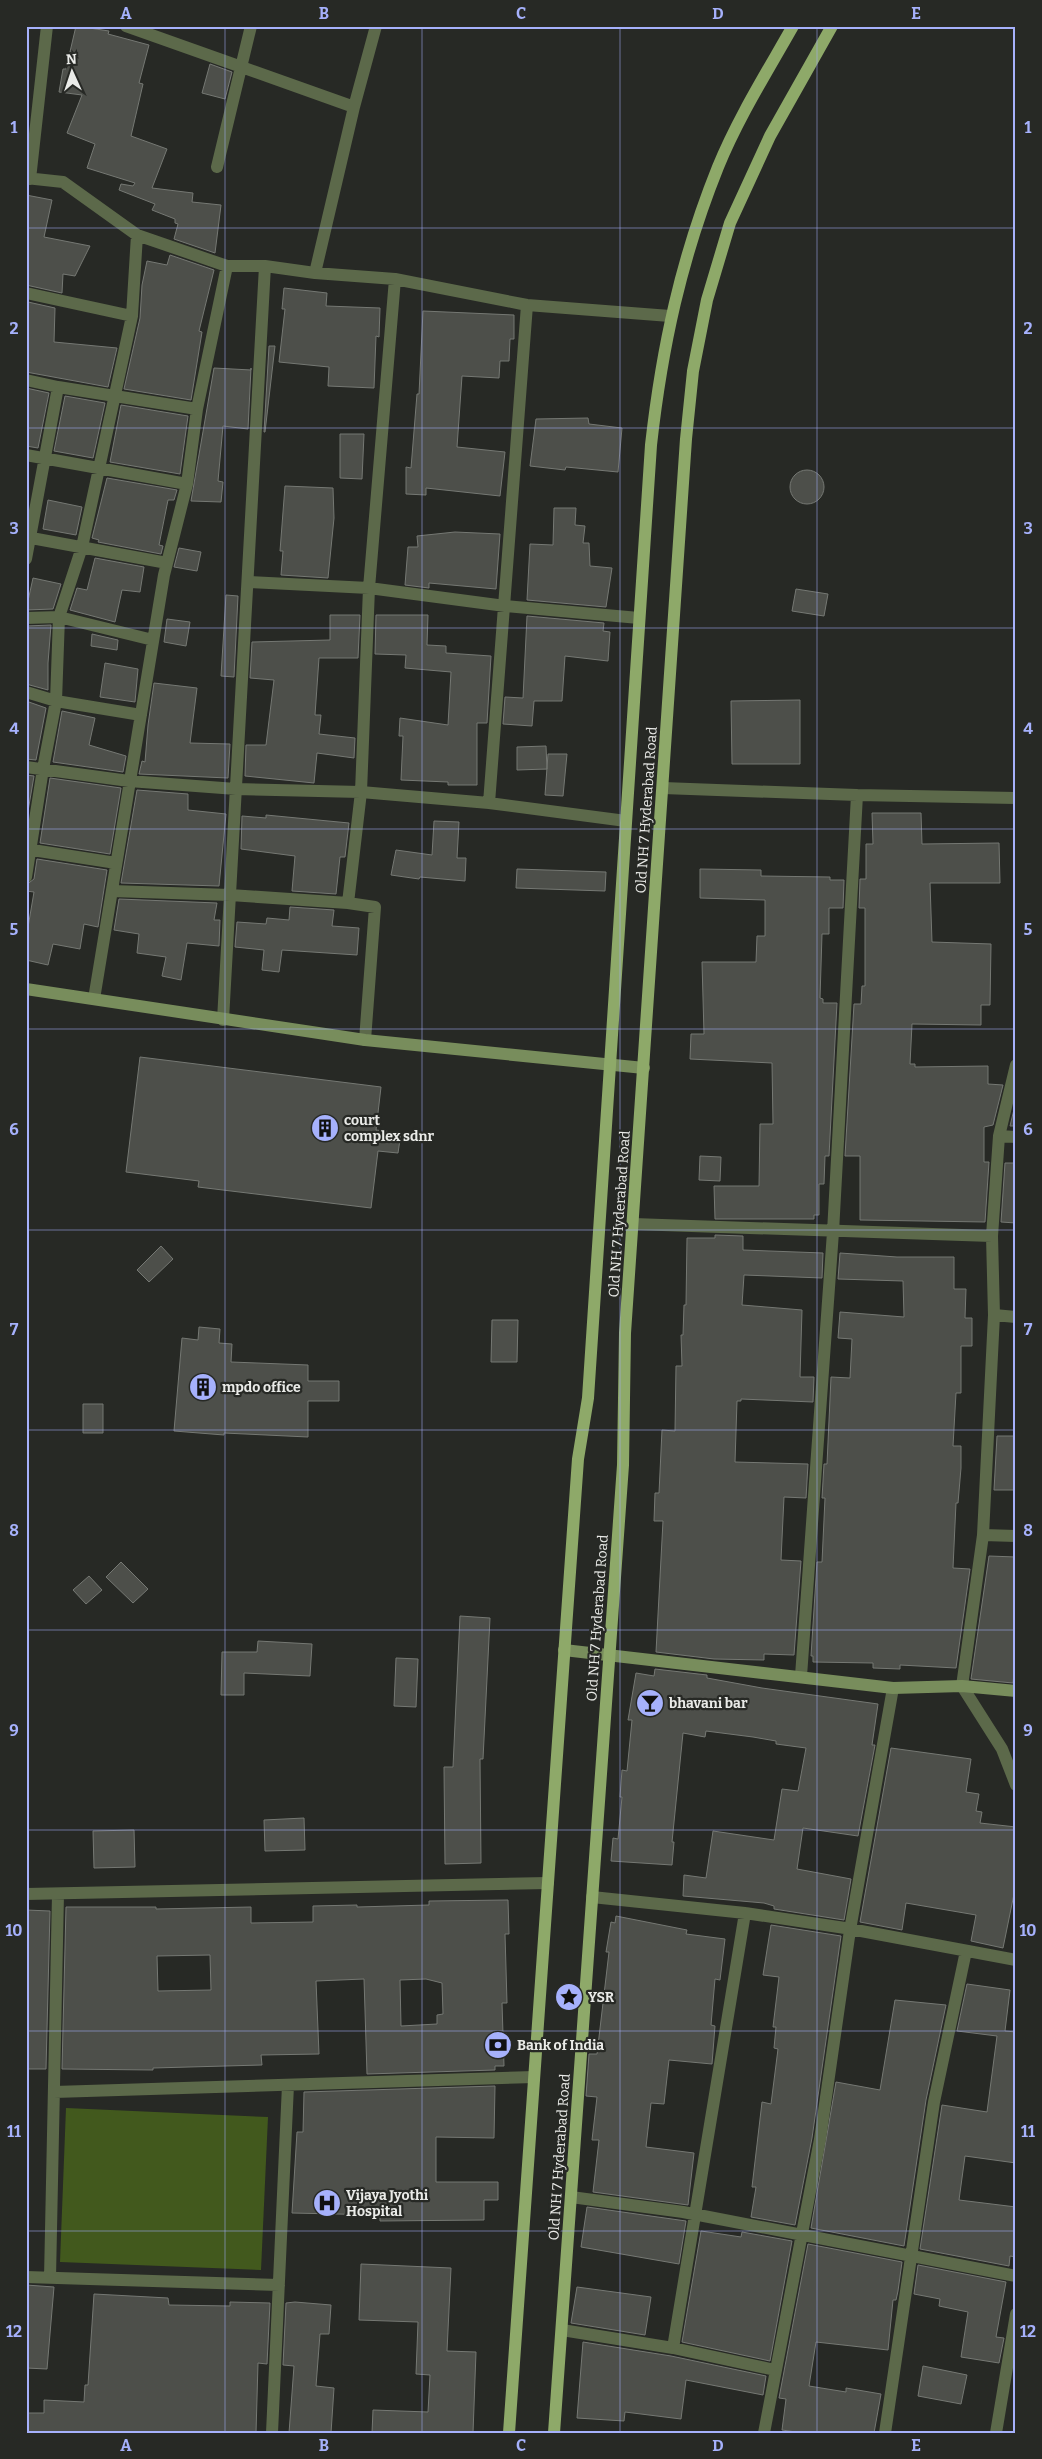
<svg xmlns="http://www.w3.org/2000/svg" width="1042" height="2459" viewBox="0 0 1042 2459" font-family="Bitter,serif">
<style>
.green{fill:#42591d}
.building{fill:#4d4f4a;stroke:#757873;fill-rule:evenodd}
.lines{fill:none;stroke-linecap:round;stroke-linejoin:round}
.minor{stroke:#5c694a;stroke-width:12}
.secondary{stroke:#788d5c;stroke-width:12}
.primary{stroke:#8ea969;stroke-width:12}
.grid{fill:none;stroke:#a6b1fc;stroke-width:1;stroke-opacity:0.55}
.labels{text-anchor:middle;stroke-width:4.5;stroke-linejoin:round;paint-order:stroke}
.street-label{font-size:14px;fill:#eaebe8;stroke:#272925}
.poi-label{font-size:14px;font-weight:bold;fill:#eaebe8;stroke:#272925;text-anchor:start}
.neatline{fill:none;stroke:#a6b1fc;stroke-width:2}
.grid-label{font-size:16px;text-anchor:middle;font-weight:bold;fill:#a6b1fc}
</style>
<rect width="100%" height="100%" fill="#272925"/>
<path class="green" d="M66,2108L268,2117L261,2270L60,2262Z"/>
<path class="building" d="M76,26L109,31L108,34L149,45L139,83L143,84L131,136L167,149L152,188L193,193L192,202L221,205L215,253L174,239L178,224L175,223V219L152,210L155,204L119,190L121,184L133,186L135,183L87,168L95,144L67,133L82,95L59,92L63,69H66Z
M210,64L232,72L225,99L202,93Z
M26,195L52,200L44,237L90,246L75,276L63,274L62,293L26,285Z
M170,255L214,270L199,331L202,332L191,400L124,389L140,318L142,285L147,261L167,265Z
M284,288L327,293L326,306L380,308L379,337L376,336L374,388L328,386L329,367L279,362L285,309H282Z
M28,302L55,308L54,342L117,348L108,387L26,372Z
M423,311L514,315V339H510L509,361H500L499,378L462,376L457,447L505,452L500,496L426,488V495L406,494V467L411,468L417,394H419Z
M269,346H275L265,432H264Z
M214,368L251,370V368L248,429L223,426L218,481L223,482L221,502L191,501Z
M26,388L49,393L38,448L26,446Z
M65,396L105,403L93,458L54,451Z
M121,405L188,416L180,474L110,462Z
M588,418L589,424L622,428L618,472L566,467L565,470L530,466L536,419Z
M340,434H364L362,479L340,478Z
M790 487a17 17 0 1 1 34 0a17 17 0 1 1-34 0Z
M107,478L177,490L174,500H168L159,545L163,546L161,554L98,542L99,540L92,538Z
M285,486L333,488L334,518L328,578L281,575L283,551H280Z
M48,500L82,507L76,535L43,529Z
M554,508H576L575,525L585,526L583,543H589L590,566L612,568L606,607L527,600L530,544L553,545Z
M455,532L500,534L496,589L429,583V588L405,585L408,547H418L417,536Z
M179,548L201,552L197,571L174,567Z
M95,558L144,567L140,592L122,590L115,622L70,610L77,588L87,590Z
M33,578L61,584L53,609L26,610Z
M796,589L828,594L824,616L792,611Z
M226,595L238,596L234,677L221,676Z
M330,615H360L358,658H319L315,715H321L319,734L355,738L354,758L317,753L314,783L245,776L246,745H266L274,680L250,678L252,642L330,640Z
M376,615H428L427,645L446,646V653L491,656L487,723H477V785H448V782L401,780L403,736H399L400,718L448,725L451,672L405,668L406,655L375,654Z
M527,616L604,623L603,631L610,632L608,661L565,656L562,701H534L532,726L503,724L505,697L523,698Z
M167,619L190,622L186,646L164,642Z
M51,625L48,663V690L26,684V626Z
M92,634L118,640L117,650L91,646Z
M105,663L138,669L135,702L100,697Z
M154,683L197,688L190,743L230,744L228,778L139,774L142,761L145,762L148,725Z
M800,700V764H732L731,701Z
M26,701L46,708L36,760L26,759Z
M62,711L95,718L89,745L126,756L123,772L53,762Z
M546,746L547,769L517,770V747Z
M548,754H567L563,796L545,795Z
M26,775L34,776L26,823Z
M50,778L121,788L110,854L40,843Z
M137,790L188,794V810L226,814L219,886L121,883Z
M872,813H921L922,844L999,843L1000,883H930L932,942L991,944L990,1005H981V1025L912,1024L910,1064H915V1067L988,1066V1084L1003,1085L993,1125L984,1127V1162H989L985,1222L860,1220V1156H845L854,1004H861L862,986H865V908H859L860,879H866V844H873Z
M266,815L349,823L345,857H340L336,894L292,891L295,856L241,849L242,816L266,818Z
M434,821L459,822L457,858H466L465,881L420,877L419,879L391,875L396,850L432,855Z
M37,859L107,870L98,927L84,924L80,949L53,944L48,965L26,960V939L34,892L26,891V885L34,879Z
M517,869L606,872L605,891L516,888Z
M700,869L761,870V876L830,877V880H844L843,908H829V934H822L820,998L823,999V1003H837L829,1156H825L824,1184H819V1215H814V1219H715L714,1186H759L760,1124H773L772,1063L690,1059L691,1034H704L702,962H756L757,936H765V900L700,898Z
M119,899L217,903L214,920H220L219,946L187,943L181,980L162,976L166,957L137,953L139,934L114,930Z
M290,907L334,910L332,926L359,928L357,955L282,950L279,972L262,970L264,950L235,947L237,922L266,924L267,918L289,920Z
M140,1057L381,1087L376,1130L401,1133L398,1153L378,1151L371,1208L198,1187L199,1181L126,1172Z
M1016,1101V1126H1010Z
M700,1156L721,1157L720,1181L699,1180Z
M1005,1163H1016V1223L1001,1222Z
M715,1235L743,1236V1250L823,1253L822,1278L744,1275L742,1305L802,1310L800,1377H814L813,1402L741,1399V1401H737L735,1462L808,1464L806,1498L784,1497L781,1560L801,1561L794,1655L764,1654V1660L714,1659L656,1652L663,1521H654L655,1493H659L662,1430L675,1431L676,1366H682L681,1335H683L684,1305H686L687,1238H715Z
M161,1246L173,1259L149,1282L137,1270Z
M840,1253L897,1257H954V1289H966L965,1318H972V1346H961V1393H956L953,1446H961V1468L958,1503H956L953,1568L970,1569L956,1668L900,1665V1669L873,1668V1663L813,1662V1656H811L817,1562H822L825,1498H822L824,1464H827L831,1377L850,1378L852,1339L838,1338L840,1312L904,1317L903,1281L838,1279Z
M492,1320H518L517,1362H491Z
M199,1327L220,1329L219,1343L232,1344L231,1362L308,1365V1381H339V1401H308V1437L224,1433V1435L174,1431L182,1338L198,1340Z
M83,1404H103V1433H83Z
M997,1436H1016V1490H994Z
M989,1556L1016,1557V1654L1013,1683L971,1679Z
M121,1562L148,1589L133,1603L106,1577Z
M89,1576L102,1590L86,1604L73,1590Z
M460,1616L490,1618L483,1759H480L481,1863L445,1864L444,1767H453Z
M258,1641L312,1644L310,1676L244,1673V1695H221L222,1652H257Z
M396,1658L418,1659L416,1707L394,1706Z
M655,1669L707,1675V1678L762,1688L878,1704L872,1745H875L858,1836L803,1828L797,1869L851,1879L844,1920L774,1909V1906L764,1903L683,1896L684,1875L706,1878L713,1831L774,1840L782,1789L798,1791L806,1748L776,1744V1741L753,1737L706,1731L705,1737L683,1733L672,1842H674L672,1865L611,1861L613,1838L618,1839L622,1797H620L622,1770L627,1771L632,1720H628L636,1673L654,1676Z
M891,1748L971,1759L966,1792L979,1794L976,1811L982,1812L980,1823L1016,1827V1894H1014L1003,1948L971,1941L976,1915L906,1903L902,1930L860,1922Z
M304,1818L305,1850L265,1851L264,1820Z
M134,1830L135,1867L94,1868L93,1831Z
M508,1900L509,1934H505L507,2003H502L504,2066H495V2070L367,2074L364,1979L316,1981L319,2054L261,2055L262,2065L153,2068V2070L62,2069L66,1907H156V1909L251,1907V1923L313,1922V1906L357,1905V1907L429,1905V1901ZM210,1955L211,1990L158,1991L157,1956ZM426,1979L442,1983L443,2014L437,2015V2024L401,2026L400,1980Z
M26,1910L50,1911L46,2069H26Z
M616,1916L687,1930L686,1934L725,1939L720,1980L715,1979L711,2025L715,2026L712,2064L669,2060L664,2104L651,2103L646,2147L694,2153L688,2205L593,2192L599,2140H592L597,2097L586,2096L589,2054H597L609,1952H606L611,1922L615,1923Z
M771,1925L841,1936L812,2138L795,2225L751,2217L756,2187H752L762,2102L771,2104L778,2049L774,2048L776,2027H773L779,1977L763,1975Z
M967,1984L1010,1990L1005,2031L1016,2032V2163L965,2156L959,2200L1016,2207V2257L1010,2256L1009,2266L920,2249L942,2105L987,2112L997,2036L957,2031Z
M895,2000L946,2005L926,2100L904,2246L811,2228L836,2082L880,2090Z
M495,2086L494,2138L436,2137V2182H498V2200H484V2220L380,2221V2215L292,2213L297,2132H303L304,2092Z
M587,2207L686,2221L679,2264L581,2247Z
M701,2231L741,2237L742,2232L792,2241L770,2361L682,2342Z
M808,2244L902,2262L898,2291L896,2300H893L888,2350L816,2342L809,2386L846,2392V2388L881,2394L874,2433H803L782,2430L786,2399L779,2398Z
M361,2264L451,2268L447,2351L476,2352L473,2433H372L373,2410L428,2412L430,2375L416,2374L418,2322L359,2320Z
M918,2265L1006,2282L996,2337L1004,2338L999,2363L961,2357L968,2312L939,2306L940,2299L914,2294Z
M26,2285L54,2287L47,2369L26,2368Z
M577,2287L651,2297L645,2335L571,2323Z
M94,2294L168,2298L169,2305L230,2306V2302L270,2303L267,2364L258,2363L256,2433H26V2413H44V2400L84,2402L85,2385H88Z
M295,2302L331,2305L329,2334H320L316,2386L334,2388L331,2433H289L294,2366L283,2365L286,2303Z
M583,2342L671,2356L766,2376L763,2395L686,2380L681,2419L625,2412L624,2421L577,2418Z
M923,2366L967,2375L961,2404L918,2396Z"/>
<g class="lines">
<path class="minor" d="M126,26L354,107L376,26
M217,167L251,26
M26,178L63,182L137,235L227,266H265L315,273L395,279L527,305L670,316
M30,179L47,26
M315,273L354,107
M26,293L132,316
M26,380L58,387L197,409
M26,455L187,484
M26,537L167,563
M26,559L58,387
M249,582L369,588L505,606L639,618
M26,618L59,617L153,640
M26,692L56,701L141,715
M26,767L129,781L236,789L361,792L489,803L626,821
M663,788L857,795L833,1232L801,1676
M857,795L1016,798
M489,803L527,305
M26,849L116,863
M26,877L43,769L56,701L59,617L82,547L132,316L137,235
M112,891L230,895L348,903
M94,999L164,575L187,484L197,409L227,266
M223,1020L265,266
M365,1040L375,907L348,903L361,792L369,588L395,279
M1016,1065L999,1136L992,1236L994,1315L983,1535L962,1686L1002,1749L1016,1785
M999,1136L1016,1137
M633,1224L992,1236
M994,1315L1016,1317
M983,1535L1016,1536
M26,1894L548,1883
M592,1897L745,1913L845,1928L1016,1960
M54,2092L534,2077
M571,2197L683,2212L1016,2276
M26,2277L279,2285
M50,2278L58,1894
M562,2330L673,2348L775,2370
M673,2348L745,1913
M272,2433L288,2085
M764,2433L820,2139L850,1930L893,1688
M885,2433L934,2102L966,1951
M996,2433L1016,2314"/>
<path class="secondary" d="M26,989L365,1040L644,1068
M564,1650L893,1688L962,1686L1016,1691"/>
<path class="primary" d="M509,2433L578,1459L588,1398L651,445C662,347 681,259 718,167C738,118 767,72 793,26
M554,2433L623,1465L625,1333L686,439L693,371L707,300L730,223L770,136L832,26"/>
</g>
<path class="grid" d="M225,26V2433M422,26V2433M620,26V2433M817,26V2433M26,228H1016M26,428H1016M26,628H1016M26,829H1016M26,1029H1016M26,1230H1016M26,1430H1016M26,1630H1016M26,1830H1016M26,2031H1016M26,2231H1016"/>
<defs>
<g id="building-disc" transform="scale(1.4375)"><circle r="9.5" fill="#a6b1fc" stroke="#272925"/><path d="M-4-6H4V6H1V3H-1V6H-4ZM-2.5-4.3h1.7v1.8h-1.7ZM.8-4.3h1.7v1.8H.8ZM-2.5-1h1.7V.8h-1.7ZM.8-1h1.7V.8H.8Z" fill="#111"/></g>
<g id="bar-disc" transform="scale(1.4375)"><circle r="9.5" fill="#a6b1fc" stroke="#272925"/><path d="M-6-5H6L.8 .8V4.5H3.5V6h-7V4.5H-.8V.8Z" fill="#111"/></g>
<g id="sight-disc" transform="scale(1.4375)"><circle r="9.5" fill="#a6b1fc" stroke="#272925"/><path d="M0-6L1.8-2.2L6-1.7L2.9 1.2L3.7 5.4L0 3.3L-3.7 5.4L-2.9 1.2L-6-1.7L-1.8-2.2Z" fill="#111"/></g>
<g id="bank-disc" transform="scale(1.4375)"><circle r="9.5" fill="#a6b1fc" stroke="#272925"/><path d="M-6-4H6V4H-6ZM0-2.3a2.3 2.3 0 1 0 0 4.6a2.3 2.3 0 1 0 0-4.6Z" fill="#111"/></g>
<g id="hospital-disc" transform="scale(1.4375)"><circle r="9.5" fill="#a6b1fc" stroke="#272925"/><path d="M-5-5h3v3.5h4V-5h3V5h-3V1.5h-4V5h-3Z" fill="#111"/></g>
</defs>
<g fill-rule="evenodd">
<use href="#building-disc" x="325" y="1128"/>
<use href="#building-disc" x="203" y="1387"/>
<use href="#bar-disc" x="650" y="1703"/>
<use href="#sight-disc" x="569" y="1997"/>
<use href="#bank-disc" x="498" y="2045"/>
<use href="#hospital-disc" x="327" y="2203"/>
</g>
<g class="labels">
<g class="street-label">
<text transform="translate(646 810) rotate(-86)" y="5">Old NH 7 Hyderabad Road</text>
<text transform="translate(619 1214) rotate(-86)" y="5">Old NH 7 Hyderabad Road</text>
<text transform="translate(597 1618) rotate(-86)" y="5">Old NH 7 Hyderabad Road</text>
<text transform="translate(559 2157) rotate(-86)" y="5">Old NH 7 Hyderabad Road</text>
</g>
<g class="poi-label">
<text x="344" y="1125">court<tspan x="344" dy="16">complex sdnr</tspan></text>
<text x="222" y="1392">mpdo office</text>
<text x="669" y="1708">bhavani bar</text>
<text x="588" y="2002">YSR</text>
<text x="517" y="2050">Bank of India</text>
<text x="346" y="2200">Vijaya Jyothi<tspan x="346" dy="16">Hospital</tspan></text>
</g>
</g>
<rect width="1042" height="2459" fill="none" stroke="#272925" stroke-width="55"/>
<g transform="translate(72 72) rotate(357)" stroke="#272925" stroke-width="4" paint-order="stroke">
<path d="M0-4L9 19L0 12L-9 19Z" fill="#eaebe8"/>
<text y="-8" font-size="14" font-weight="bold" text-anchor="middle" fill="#eaebe8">N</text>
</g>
<rect x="28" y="28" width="986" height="2404" class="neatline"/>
<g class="grid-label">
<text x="126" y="19">A</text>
<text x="324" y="19">B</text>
<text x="521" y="19">C</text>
<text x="718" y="19">D</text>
<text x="916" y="19">E</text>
<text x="14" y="133">1</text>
<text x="1028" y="133">1</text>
<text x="14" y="334">2</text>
<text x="1028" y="334">2</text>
<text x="14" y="534">3</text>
<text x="1028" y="534">3</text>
<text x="14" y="734">4</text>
<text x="1028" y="734">4</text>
<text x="14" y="935">5</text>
<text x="1028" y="935">5</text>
<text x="14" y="1135">6</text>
<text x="1028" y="1135">6</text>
<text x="14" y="1335">7</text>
<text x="1028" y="1335">7</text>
<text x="14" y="1536">8</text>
<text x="1028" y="1536">8</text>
<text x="14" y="1736">9</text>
<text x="1028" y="1736">9</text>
<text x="14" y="1936">10</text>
<text x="1028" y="1936">10</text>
<text x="14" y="2137">11</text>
<text x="1028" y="2137">11</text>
<text x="14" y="2337">12</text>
<text x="1028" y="2337">12</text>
<text x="126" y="2451">A</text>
<text x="324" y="2451">B</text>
<text x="521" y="2451">C</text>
<text x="718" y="2451">D</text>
<text x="916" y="2451">E</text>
</g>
</svg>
